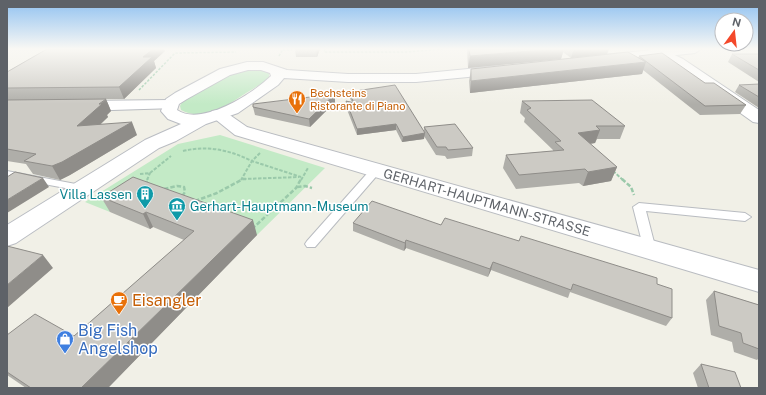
<svg xmlns="http://www.w3.org/2000/svg" width="766" height="395" viewBox="0 0 766 395" font-family="'Public Sans',sans-serif">
<style>
.green{fill:#c3eac6}
.lines{fill:none;stroke-linecap:round;stroke-linejoin:round}
.service-casing{stroke:#b9bcc1;stroke-width:2}
.minor-casing{stroke:#b9bcc1;stroke-width:2}
.secondary-casing{stroke:#babdc3;stroke-width:2}
.path-far2{stroke:#9ac9aa;stroke-width:1.5;stroke-dasharray:2.5 1.5;stroke-linecap:butt}
.path-far1{stroke:#9ac9aa;stroke-width:2;stroke-dasharray:3.5 1.5;stroke-linecap:butt}
.path{stroke:#9ac9aa;stroke-width:2.5;stroke-dasharray:4.5 2;stroke-linecap:butt}
.service{fill:#fff;fill-rule:evenodd}
.minor{fill:#fff;fill-rule:evenodd}
.secondary{fill:#fff;fill-rule:evenodd}
.wall{fill:#afaea9}
.shaded-wall{fill:#8f8d89}
.building{fill:#cccac4;stroke:#8f8d89}
.labels{text-anchor:middle;stroke-width:3;stroke-linejoin:round;paint-order:stroke}
.far-food-label{font-size:11px;fill:#c56008;stroke:#fff;text-anchor:start}
.culture-label{font-size:13px;fill:#0d838f;stroke:#fff;text-anchor:end}
.street-label{font-size:13px;fill:#5e6268;stroke:#fff}
.near-food-label{font-size:16px;fill:#c56008;stroke:#fff;text-anchor:start}
.near-shop-label{font-size:16px;fill:#366cbe;stroke:#fff;text-anchor:start}
</style>
<rect width="100%" height="100%" fill="#f1f0e7"/>
<path class="green" d="M258,68L269,72V78C262,84 254,88 246,93C226,106 204,122 181,110L180,106L182,102L238,71Z
M220,135L325,168L257,235L179,206L110,212L85,202L178,144Z"/>
<g class="lines">
<g class="service-casing">
<path id="service" d="M376,167L381,170L380,172L315,247H307L305,244L307,241L372,168Z
M7,171L81,185L86,188L81,191L7,177Z
M639,203L745,213L751,217L745,221L646,211L656,250L654,253H646L644,250L633,207Z"/>
</g>
<g class="minor-casing">
<path id="minor" d="M647,49H662L683,59L759,110V123L753,122L673,65Z
M170,100L176,102L178,105L176,108L80,111L74,109L72,106L74,103L80,101Z
M218,110L224,111L247,127L759,270V292L235,135L210,115L212,111Z"/>
</g>
<g class="secondary-casing">
<path id="secondary" d="M663,49H701L695,53L603,63L598,62L596,59L598,56L603,55Z
M247,62H263L287,70L348,74H416L499,66L504,67L506,70L504,73L499,74L416,82H348L284,78L278,85L238,113L206,124L176,141L159,148L16,243L7,246V225L145,140L181,124L168,119L161,111L166,99L175,93L220,69ZM248,70H261L270,73L271,76C253,93 202,127 177,110L179,104L187,99L230,75Z"/>
</g>
<path class="path-far2" d="M325,49L324,52H405L443,49
M348,49H412
M283,50H292
M279,56L283,49
M139,90L175,53L236,52"/>
<path class="path-far1" d="M183,151C208,145 229,150 252,161L241,180
M260,153L252,161L301,177
M613,171L623,180
M140,174L150,173L171,156
M243,179L299,177
M147,180L150,173
M301,180L308,168"/>
<path class="path" d="M243,179H246
M622,179L631,187L634,195
M145,185L148,179
M297,187L305,186L312,188
M164,189L177,186L184,187L185,192L181,198
M195,201L217,193L243,179
M252,229L296,188L301,179"/>
<use href="#service" class="service"/>
<use href="#minor" class="minor"/>
<use href="#secondary" class="secondary"/>
</g>
<path class="wall" d="M47,49H164L165,51L154,61L156,68L124,99H106L111,111L107,115L108,117L100,125L137,135L70,175L60,180L33,174L26,164L7,161V100L62,99L7,100V72Z
M295,49H320L317,57H296Z
M467,49H609L607,54L571,58L563,52L561,59L468,68Z
M732,54H759V82L728,62Z
M639,56L705,83L746,105L740,114L700,115L643,70L642,74L470,93L469,81L471,69L638,58Z
M759,84V108L735,92L739,85Z
M349,92L424,132V127L473,148L472,156L447,159L445,156L436,155L424,136V139L402,142L396,130L357,135L346,107V101L352,102L349,97Z
M522,101L625,126L620,139H597L595,143L590,144L617,167L611,181L583,186L579,183L516,189L503,168L506,155L553,151V150L524,122L525,118L520,113Z
M335,102L310,127L255,115L253,107Z
M101,197L257,235L108,388H26L7,375V335L74,336L184,240L153,227L150,229L110,212Z
M353,223L441,225L519,241L657,284L672,318L666,326L570,292L568,298L491,270L488,277L406,248L404,251L353,231Z
M714,291L759,305V358L757,360L734,352L732,342L711,335L706,300Z
M701,364L741,388H698L693,373Z"/>
<path class="shaded-wall" d="M153,49H164L165,51L154,61L156,68L124,99L119,87L143,57Z
M316,49H320L317,57Z
M554,49H564L561,59L468,68L470,56Z
M574,49H609L607,54L571,58Z
M646,62L642,74L470,93L471,81Z
M335,94V102L310,127L309,119Z
M106,99L111,111L107,115L108,117L84,139L77,126Z
M132,122L137,135L70,175L60,180L52,166Z
M396,124V130L357,135V129Z
M600,130L595,143L574,146L578,133Z
M425,133L424,139L402,142L403,137Z
M617,167L611,181L583,186L588,172Z
M43,178L49,187L7,213V200Z
M146,212L153,227L150,229L143,214Z
M253,220L257,235L108,388H81Z
M406,240V248L404,251L405,243Z
M43,255L53,268L7,308V285Z
M493,262L491,270L488,277L490,269Z"/>
<path class="building" d="M47,49H153L143,57H152L119,87L7,88V72Z
M469,49H554L470,56Z
M628,52L646,62L471,81V69Z
M662,53L705,83H714L746,105L705,106L639,56Z
M732,54H759V70Z
M759,84V97L739,85Z
M395,85L425,133L403,137L396,124L357,129L346,101L354,103L349,92Z
M335,94L309,119L253,107V104Z
M106,99L99,104H102L77,126L132,122L62,162L52,166L24,161L36,154L7,149V100Z
M592,100L625,126H596L600,130L578,133L617,167L588,172L585,169L519,175L506,155L564,150L555,142L561,141L527,110L531,108L522,101Z
M455,124L473,148L448,150L446,147H437L424,127Z
M15,172L43,178L7,200V177Z
M133,177L253,220L81,388H31L7,372V335L35,314L74,336L194,231L146,212L143,214L101,197Z
M372,201L441,225L445,218L519,241L521,236L657,278V284L672,289V318L573,284L571,290L493,262L490,269L406,240L405,243L353,223Z
M7,246L43,255L7,285Z
M714,291L759,305V349L743,343L741,333L719,326Z
M701,364L735,372L741,388H709Z"/>
<linearGradient id="sky" x2="0" y2="1"><stop stop-color="#8fc1f1"/><stop offset="0.47" stop-color="#f9f8f4"/><stop offset="1" stop-color="#f9f8f4" stop-opacity="0"/></linearGradient>
<rect width="766" height="104" fill="url(#sky)"/>
<defs>
<g id="restaurant-pin" transform="scale(0.9)"><path d="M0 17L-7.5 6A9.5 9.5 0 1 1 7.5 6Z" fill="#e8710a" stroke="#fff"/><path d="M-5-6h1v4h1v-4h1v4h1v-4h1v5L-1.5 .5V6h-2V.5L-5-1ZM5-6V6H3V1.5H1.5Q1.5-4 5-6Z" fill="#fff"/></g>
<g id="building-pin" transform="scale(0.9)"><path d="M0 17L-7.5 6A9.5 9.5 0 1 1 7.5 6Z" fill="#0f9aa8" stroke="#fff"/><path d="M-4-6H4V6H1V3H-1V6H-4ZM-2.5-4.3h1.7v1.8h-1.7ZM.8-4.3h1.7v1.8H.8ZM-2.5-1h1.7V.8h-1.7ZM.8-1h1.7V.8H.8Z" fill="#fff"/></g>
<g id="museum-pin" transform="scale(0.9)"><path d="M0 17L-7.5 6A9.5 9.5 0 1 1 7.5 6Z" fill="#0f9aa8" stroke="#fff"/><path d="M0-6L6-3V-2H-6V-3ZM-5-1h2V3h-2ZM-1-1h2V3h-2ZM3-1h2V3H3ZM-6 4H6V6H-6Z" fill="#fff"/></g>
<g id="cafe-pin" transform="scale(0.9)"><path d="M0 17L-7.5 6A9.5 9.5 0 1 1 7.5 6Z" fill="#e8710a" stroke="#fff"/><path d="M-5.5-4.5H6V0H3Q3 3.5 0 3.5H-2.5Q-5.5 3.5-5.5 0ZM3-3.2v2h1.7v-2ZM-6 4.5H4V6H-6Z" fill="#fff"/></g>
<g id="shop-pin" transform="scale(0.9)"><path d="M0 17L-7.5 6A9.5 9.5 0 1 1 7.5 6Z" fill="#3f7fe0" stroke="#fff"/><path d="M-5-2.5h2.3a2.7 3.5 0 0 1 5.4 0H5L5.5 6h-11ZM-1.5-2.5h3a1.5 2.3 0 0 0-3 0Z" fill="#fff"/></g>
</defs>
<g fill-rule="evenodd">
<use href="#restaurant-pin" x="297" y="99"/>
<use href="#building-pin" x="145" y="194"/>
<use href="#museum-pin" x="177" y="206"/>
<use href="#cafe-pin" x="119" y="300"/>
<use href="#shop-pin" x="65" y="339"/>
</g>
<g class="labels">
<g class="far-food-label">
<text x="310" y="97">Bechsteins<tspan x="310" dy="13">Ristorante di Piano</tspan></text>
</g>
<g class="culture-label">
<text x="132" y="199">Villa Lassen</text>
<text x="190" y="211" text-anchor="start">Gerhart-Hauptmann-Museum</text>
</g>
<g class="street-label">
<text transform="translate(487 202) rotate(16)" y="5">GERHART-HAUPTMANN-STRASSE</text>
</g>
<g class="near-food-label">
<text x="132" y="306">Eisangler</text>
</g>
<g class="near-shop-label">
<text x="78" y="336">Big Fish<tspan x="78" dy="18">Angelshop</tspan></text>
</g>
</g>
<rect width="766" height="395" fill="none" stroke="#5e6268" stroke-width="16"/>
<g transform="translate(734 32) rotate(15)"><circle r="19" fill="#ffffff" stroke="#bfc0c3"/>
<path d="M0-3L7 15L0 10L-7 15Z" fill="#f4492b"/>
<text y="-6" font-size="11" font-weight="bold" text-anchor="middle" fill="#5e6268">N</text>
</g>
</svg>
